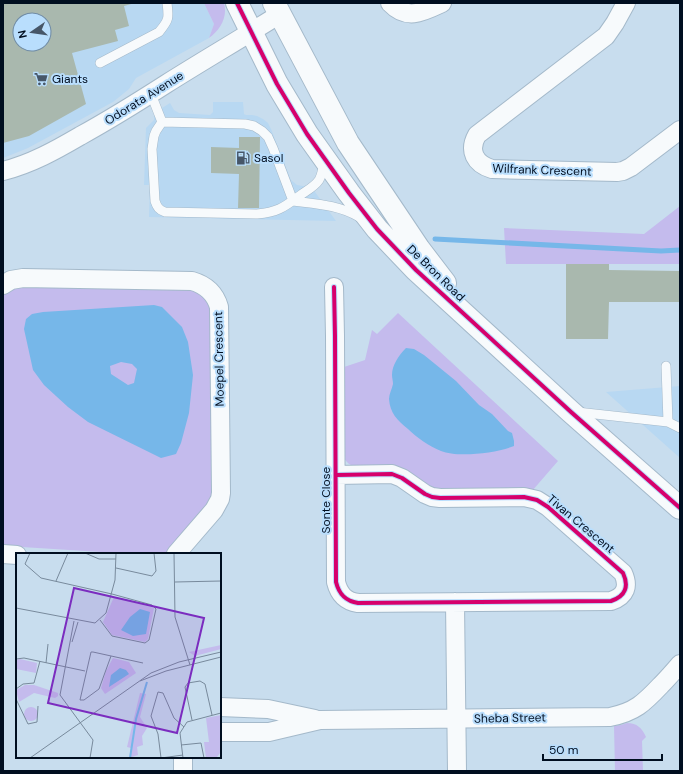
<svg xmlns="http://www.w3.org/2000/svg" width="683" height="774" viewBox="0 0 683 774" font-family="'DM Sans',sans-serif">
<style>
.built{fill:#b8d8f2;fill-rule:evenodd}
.green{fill:#c4bbed}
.water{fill:#76b7e9;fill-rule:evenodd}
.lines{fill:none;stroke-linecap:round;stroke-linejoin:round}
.stream{stroke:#76b7e9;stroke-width:5}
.building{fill:#a9b8ae;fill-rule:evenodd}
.service-casing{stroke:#a4b9ca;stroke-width:10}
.minor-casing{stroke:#a4b9ca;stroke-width:20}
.tertiary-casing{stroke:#a4b9ca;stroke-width:24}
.service{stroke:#f7fafc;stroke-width:9}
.minor{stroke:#f7fafc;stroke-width:18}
.tertiary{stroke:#f7fafc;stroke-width:22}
.cycleway-casing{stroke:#b9defd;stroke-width:6}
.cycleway{stroke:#d6006c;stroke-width:4}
.labels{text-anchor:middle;stroke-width:4;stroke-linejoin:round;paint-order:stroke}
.poi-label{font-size:12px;fill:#000e20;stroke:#b9defd;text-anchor:start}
.street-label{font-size:12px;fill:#000e20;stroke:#b9defd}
.inset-river{fill:none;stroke:#76b7e9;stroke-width:2}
.inset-road{fill:none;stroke:#788a9c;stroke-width:1}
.view{fill:#7b2cbf;fill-opacity:0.15;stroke:#7b2cbf;stroke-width:2}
.inset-edge{fill:none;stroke:#000e20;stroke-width:2}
</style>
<rect width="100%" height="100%" fill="#c8ddee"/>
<path class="built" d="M3,3H204L214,24L209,38L136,78L129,89L113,102L28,148L3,158ZM20,20H44V44H20Z
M213,102H243L244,114L246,115H252L257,116L263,119L268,123L271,129L291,180L297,185L303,186L310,185L336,221L149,217L150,185H144L146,128L154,120V113L170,103L174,110L179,113L210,115L213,112Z
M680,386V458L606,392Z"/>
<path class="green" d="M204,3H224C228,17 220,30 209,38L214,24Z
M680,206V264H506L504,228L644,234Z
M16,285L193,289L199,291L212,308L214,490L210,504L166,554H112L101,552L6,546L3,545V296L7,290Z
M398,313L558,461L532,491H437L355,467C350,465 347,463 344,458L343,370L344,367L365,360L372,330L377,334Z
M627,723C637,723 642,728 646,737L642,741L643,771H615L614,726L621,725Z"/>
<path class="water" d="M154,305L162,307L182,327L188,342L193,375L189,413L181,443L176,454L161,458L88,422L68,407L44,385L33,370L24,329L26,319L32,314L43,312ZM121,362L132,364L137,369L134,383L128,385L111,374L110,366Z
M406,348L414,349L424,355L456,381L479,405L492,414L508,431L512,433L514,441V446C497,453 458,458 441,451C429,446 417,438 408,429C397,420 390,413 389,399C389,394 392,389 393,384C393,381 392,378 392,375C392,365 399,355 406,348Z"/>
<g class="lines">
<path class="stream" d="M435,239L661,251L680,250"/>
</g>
<path class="building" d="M3,3H135L124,6L129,26L115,30L118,41L72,53L86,104L29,136L3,143ZM20,20H44V44H20Z
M239,137H260L259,208H238L239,174L211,173V147L239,148Z
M566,264H609V270L680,271V302H609L608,339H566Z"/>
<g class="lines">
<g class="service-casing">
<path id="service" d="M100,63L159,32C169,20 169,18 167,3
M151,94L162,122
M162,122L156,131L154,136L152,149L155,201C157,207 159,210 165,212L257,214C279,212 284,207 302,194C308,190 315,186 319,180C322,175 323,168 324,162
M162,122L245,124L254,126L262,131L268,137L273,148L293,201
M293,201C316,204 339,205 359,217
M666,366L668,422
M577,412L668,422L680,428"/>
</g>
<g class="minor-casing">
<path id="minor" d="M390,3C407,21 423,12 442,3
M626,3L615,23L606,36L477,135C468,151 475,164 492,169L617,172L623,171L631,167L680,130
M3,171C31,164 56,150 80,136C109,120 138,102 166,84C204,60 242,38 280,14
M3,285L11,280L23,278L192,281C206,285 215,293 219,307L221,493L220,499L214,510L176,554
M334,287L335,336L336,582C339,594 345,601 358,603L611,601C626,596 629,586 623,573L548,507L537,500L524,497L440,498L432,497L425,494L402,478L392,474L336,475
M3,554L17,555
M455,602L457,771
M220,707L268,709L315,719
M220,732H269L320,720L610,717C635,712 644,703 661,685C668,678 674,671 680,664
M183,757V771"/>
</g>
<g class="tertiary-casing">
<path id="tertiary" d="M237,3L277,84L307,134L349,193L377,229L416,270L571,412L680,508
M274,3L348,143L419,249L445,283"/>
</g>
<use href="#service" class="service"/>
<use href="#minor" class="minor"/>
<use href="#tertiary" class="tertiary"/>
<g class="cycleway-casing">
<path id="cycleway" d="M237,3L277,84L307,134L349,193L377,229L416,270L571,412L680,508
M334,287L335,336L336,582C339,594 345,601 358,603L611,601C626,596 629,586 623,573L548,507L537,500L524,497L440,498L432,497L425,494L402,478L392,474L336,475"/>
</g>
<use href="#cycleway" class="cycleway"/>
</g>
<defs>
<g id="supermarket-bare" transform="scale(1.08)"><path d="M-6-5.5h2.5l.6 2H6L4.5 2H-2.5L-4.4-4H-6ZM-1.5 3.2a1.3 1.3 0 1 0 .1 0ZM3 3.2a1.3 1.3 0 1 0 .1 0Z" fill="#465668" stroke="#b9defd" stroke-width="2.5" paint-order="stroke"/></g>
<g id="fuel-bare" transform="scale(1.08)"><path d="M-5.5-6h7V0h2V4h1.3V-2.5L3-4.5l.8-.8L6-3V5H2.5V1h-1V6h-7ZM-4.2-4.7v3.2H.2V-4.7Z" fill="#465668" stroke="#b9defd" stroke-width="2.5" paint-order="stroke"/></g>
</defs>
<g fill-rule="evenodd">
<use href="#supermarket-bare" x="41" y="79"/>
<use href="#fuel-bare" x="243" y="158"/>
</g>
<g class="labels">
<g class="poi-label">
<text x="52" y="83">Giants</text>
<text x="254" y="162">Sasol</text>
</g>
<g class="street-label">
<text transform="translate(144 98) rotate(-32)" y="4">Odorata Avenue</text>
<text transform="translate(542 170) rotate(2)" y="4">Wilfrank Crescent</text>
<text transform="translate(436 273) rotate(44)" y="4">De Bron Road</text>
<text transform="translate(219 359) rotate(-91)" y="4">Moepel Crescent</text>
<text transform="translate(326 500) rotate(-90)" y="4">Sonte Close</text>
<text transform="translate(581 524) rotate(40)" y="4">Tivan Crescent</text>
<text transform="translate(510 718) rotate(-1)" y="4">Sheba Street</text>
</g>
</g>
<g transform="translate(16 553)">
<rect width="205" height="205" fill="#c8ddee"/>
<path d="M98,44L138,55L132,86L129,89L96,82L87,69ZM205,92V96L179,103L173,99ZM97,105L113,109L120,120L89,141L85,135L90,118ZM4,106L21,110L20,120L0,116V107ZM9,132H18L42,140V143L39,145L18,140L3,149L0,137ZM124,140L130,141L124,164L131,175L126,183L127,192L121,194L122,202L113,205L115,195L111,194ZM8 161a7 7 0 1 1 14 0a7 7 0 1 1-14 0ZM205,162V199L200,205H190L188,189H193L190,165Z" fill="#c4bbed"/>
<path d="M124,56L134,59L130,81L117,83L105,77L114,64ZM104,115L110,117L113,121L93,134L95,122Z" fill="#76b7e9"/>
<path class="inset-river" d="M114,205L120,166L131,129"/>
<path class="inset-road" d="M69,0L83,6H100M158,0L159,64L174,112M9,11L25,25L96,41L136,52L140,56L133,87L129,90L96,83L84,67M9,11L14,0M100,15L136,23L140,18L138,0M40,28L52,0M159,29L205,28M0,55L79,70L90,60L99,27L100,0M58,68L44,142L77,187L74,205M56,89L62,69M95,103L83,136L68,147H64L75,99H77L127,110M0,106L8,105L69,118M30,110L32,91M124,128L150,118L205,104M0,136L7,131L18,130L24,108M0,146L12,171L21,169L22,153M176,167L169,134L172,130L184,128L189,131L196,162M165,192L185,190L188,205M14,205L135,120L163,109L205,99M145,205L142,181L135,163L142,139L147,140L158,165L168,174M145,205L167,202M167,205L164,180L171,169L205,160"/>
<path class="view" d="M58,35L188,65L161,180L32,150Z"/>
<rect width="205" height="205" class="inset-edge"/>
</g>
<rect width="683" height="774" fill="none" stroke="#000e20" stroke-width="8"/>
<g transform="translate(32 32) rotate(257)"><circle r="19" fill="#b9defd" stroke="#6f8ba5"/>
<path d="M0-3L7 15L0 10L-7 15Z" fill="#465668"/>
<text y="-6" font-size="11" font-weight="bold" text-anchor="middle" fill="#000e20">N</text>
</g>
<path d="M543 754v6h119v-6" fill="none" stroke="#000e20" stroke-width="2"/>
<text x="549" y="754" font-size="12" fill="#000e20" stroke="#b9defd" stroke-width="3" paint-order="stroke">50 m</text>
</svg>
